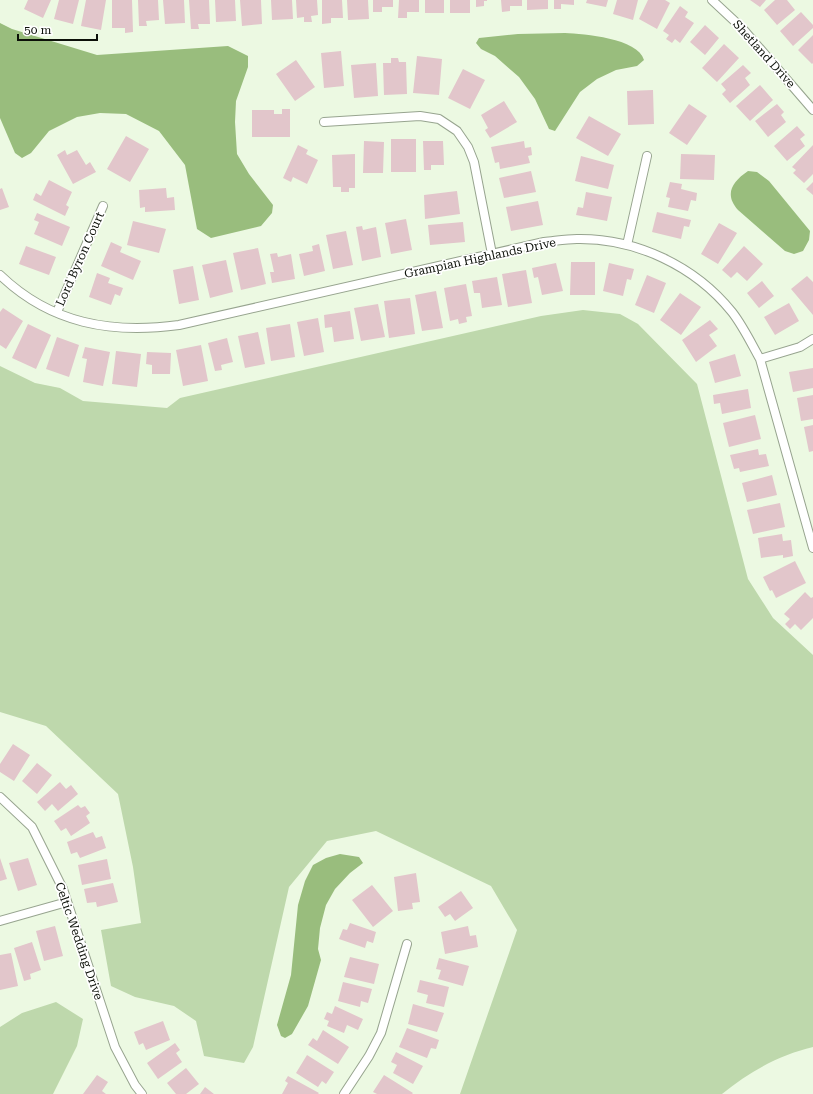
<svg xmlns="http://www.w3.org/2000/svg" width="813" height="1094" viewBox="0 0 813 1094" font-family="'Roboto Serif',serif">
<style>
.green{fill:#bed8ac}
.water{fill:#99bd7d}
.building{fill:#e2c6cb}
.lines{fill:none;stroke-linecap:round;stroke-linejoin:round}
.street-casing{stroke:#97a48f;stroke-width:10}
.street{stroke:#fff;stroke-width:8}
.labels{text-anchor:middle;stroke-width:3.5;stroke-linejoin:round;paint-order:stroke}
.street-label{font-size:12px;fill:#0c1009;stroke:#fff}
</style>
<rect width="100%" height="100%" fill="#ecf9e2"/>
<path class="green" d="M583,310L620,314L638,324L697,384L748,579L773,618L813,655V1047C779,1055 749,1072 722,1094H460L517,930L491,886L376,831L327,841L289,887L253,1047L244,1063L204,1056L196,1021L174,1006L135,997L111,986L101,930L141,923L133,867L118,794L46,726L0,712V366L35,383L60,388L83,401L167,408L180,398L541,316Z
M56,1002L83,1019L77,1046L53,1094H0V1027L22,1013Z"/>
<path class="water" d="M0,23L12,29L97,55L228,46L248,56V67L236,101L235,122L237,154L249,174L273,205L272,213L261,226L211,238L197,229L185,165L159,131L126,114L100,113L77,117L49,131L31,153L22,158L15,153L0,118Z
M565,33C584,34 638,38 644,60L637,66L616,70L597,79L580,92L555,131L549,129L535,99L519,77L495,56L481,49L476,43L479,38L518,34Z
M748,171L757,172L769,181L810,231L809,240L803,251L794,254L785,251L738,210C724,194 732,182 748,171Z
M340,854L359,857L363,863L350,873L335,889L326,905L320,928L318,949L321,960L308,1006L292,1034L285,1038L281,1036L277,1025L291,975L298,905L305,881L313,865L326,858Z"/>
<path class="building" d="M28,0H51L43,18L24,9Z
M59,0H79L73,24L54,19Z
M86,0H106L101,30L81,26Z
M112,0H132L133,32L125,33V28H112Z
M138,0H158L159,20L146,21L147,26H139Z
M163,0H184L185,23L165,24Z
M189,0H209L210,24H198L199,29H191Z
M215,0H235L236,21L216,22Z
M240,0H261L262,24L242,26Z
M271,0H292L293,19L272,20Z
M296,0H317L318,15L311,16L312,22H304V17L297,18Z
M322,0H342L343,18H331V23L322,24Z
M347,0H368L369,19L348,20Z
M373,0H393V7H382V12H373Z
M399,0H419V12H407V18H398Z
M425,0H444V13H425Z
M450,0H470V13H450Z
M476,0H487V1H484V6L476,7Z
M501,0H522V6H510V11L502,12Z
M527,0H548V9L527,10Z
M554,0H574V5L561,4V9H554Z
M587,0H608L606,7L586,3Z
M617,0H638L633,20L613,14Z
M648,0H665L670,3L657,29L639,19Z
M750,0H766L760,7Z
M775,0H787L795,10L777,25L764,10Z
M680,6L688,12L685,17L694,23L680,43L675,39L672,43L666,39L669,35L663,31Z
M801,12L813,25V28L793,46L780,31Z
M705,25L719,38L705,55L690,42Z
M813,35V63L812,64L798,50Z
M724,44L739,58L717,82L702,68Z
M341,51L344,86L324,88L321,53Z
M417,56L442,59L439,95L413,93Z
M391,58H398L399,62H406L407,94L384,95L383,63H391Z
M296,60L315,87L295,101L276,74Z
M376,63L378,96L354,98L351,65Z
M743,65L751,73L745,78L750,85L730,103L722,94L726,90L721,84Z
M463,69L485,80L470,109L448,98Z
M760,85L773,100L750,121L736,106Z
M653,90L654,124L628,125L627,91Z
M504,101L517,122L490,138L485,130L488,128L481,115Z
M689,104L707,116L687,145L669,133Z
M777,104L784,112L781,115L786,122L768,137L755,121Z
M282,109H290V137H252V110H274V114H282Z
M589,116L621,134L608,156L576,138Z
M797,126L805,135L800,139L805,146L787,161L774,146Z
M126,136L149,149L130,182L107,169Z
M391,139H416V172H391Z
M364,141L384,142L383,173H363Z
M423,141H443L444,165H431V170H424Z
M524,141L525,148L531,147L532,155L528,156L530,163L500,169L499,162L495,163L491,147Z
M298,145L308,150L306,154L318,160L307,184L293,177L291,182L283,178Z
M813,145V174L804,183L793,173L796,170L792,167Z
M65,150L67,155L77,150L86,165L90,162L96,172L73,184L57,155Z
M355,154V188H349V192H341V187H333L332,155Z
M681,154L715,155L714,180L680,179Z
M581,156L614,165L608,189L575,181Z
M531,171L536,192L504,198L499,178Z
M49,180L72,192L66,205L69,207L65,216L33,200L36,193L41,196Z
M670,182L682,184L681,189L697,193L696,201L691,200L688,211L668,207L670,198L666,197Z
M813,182V195L806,189Z
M2,188L9,207L0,210V189Z
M166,188L167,198L174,197L175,210L145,212V207L140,208L139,190Z
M457,191L460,214L425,219L424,195Z
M586,192L612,197L607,221L576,215L578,207L583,208Z
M538,201L543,225L511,231L506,207Z
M657,212L691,220L689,227L684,226L681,239L652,232Z
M37,213L70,227L62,246L34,234L39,222L34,220Z
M406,219L412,250L391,254L385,223Z
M133,221L166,229L159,253L127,245Z
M463,222L465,242L430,245L428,225Z
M719,223L737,233L718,264L701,254Z
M362,226L363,230L376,227L381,257L362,261L356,227Z
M346,231L353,265L333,269L326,235Z
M111,242L122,247L120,252L141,261L133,280L101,266Z
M319,244L325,271L304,276L299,254L313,251L312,246Z
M26,246L56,257L49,275L19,264Z
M744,246L763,264L747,281L737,272L731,278L722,270Z
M258,248L266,284L241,290L233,253Z
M277,253L278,257L291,254L295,279L272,283L270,272H274L270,254Z
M226,260L233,292L210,298L202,265Z
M571,262H595V295H570Z
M556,263L563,291L542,295L538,277L534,278L532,268Z
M609,263L634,269L631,280L627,279L623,296L603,291Z
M193,266L199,300L179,304L173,270Z
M526,270L532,303L508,307L502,274Z
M97,273L110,278L108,283L123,288L120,296L115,294L111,305L89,297Z
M647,275L666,283L654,313L635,305Z
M807,276L813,282V315L791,289Z
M497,277L502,305L482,308L480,293H474L472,281Z
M762,281L774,296L759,308L747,293Z
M466,284L472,316L466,317L467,322L459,324L458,319L450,321L444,288Z
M436,291L443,328L422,331L415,295Z
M680,293L701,307L681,335L660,320Z
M410,298L415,334L389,338L384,301Z
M789,303L799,321L775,335L764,317Z
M378,304L385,337L361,341L354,308Z
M3,308L23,321L6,349L0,345V312Z
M350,311L354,339L334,342L332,327L325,328L324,315Z
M318,318L324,352L304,356L297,322Z
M710,320L718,329L709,335L717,346L696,362L682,340Z
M28,324L51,335L36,369L12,358Z
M290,324L295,357L271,361L266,328Z
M258,332L265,364L245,368L238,336Z
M57,337L79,345L69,377L46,369Z
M227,338L233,362L221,365L222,370L215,371L208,343Z
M201,345L208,381L183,386L176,350Z
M85,347L110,352L103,386L83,382L87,359L82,358Z
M116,351L141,354L137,387L112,384Z
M147,352L171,353L170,374H152V365L146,364Z
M735,354L741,376L715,383L709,362Z
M813,368V388L793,392L789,372Z
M748,389L751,408L722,414L720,403L714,404L713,395Z
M813,395V419L801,421L797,398Z
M755,415L761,439L729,447L723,423Z
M813,425V451L809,452L804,427Z
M758,449L759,455L766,454L769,466L740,472L739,468L734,469L730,455Z
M772,475L777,495L747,502L742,483Z
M780,503L785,527L753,534L747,510Z
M782,534L783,541L791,540L793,556L783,558V555L761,558L758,538Z
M795,561L806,583L776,598L772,590L770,591L763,577Z
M805,592L811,598L813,597V618L801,630L795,624L790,629L785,624L790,619L784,614Z
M13,744L30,755L14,781L0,772V764Z
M37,763L52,775L37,794L22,781Z
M60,782L66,789L71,785L78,794L58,811L52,804L45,811L37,802Z
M78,805L81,808L85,806L90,813L86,816L90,823L71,836L66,828L61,831L54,821Z
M93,832L96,838L102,836L106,848L80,858L77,852L71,854L67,842Z
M0,858L7,879L0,881Z
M28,858L37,885L18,891L9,863Z
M107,859L111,879L82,885L78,865Z
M416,873L420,902L412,903L413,909L398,911L394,877Z
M113,883L118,902L97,907L96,902L87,903L84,889Z
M372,885L393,911L373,927L352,900Z
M461,891L473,908L455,921L450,914L445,917L438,907Z
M350,923L376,932L373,943L367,941L365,948L339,939L343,929L347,930Z
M55,926L63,956L44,961L36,931Z
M468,926L470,936L476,935L478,947L445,954L441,932Z
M32,942L41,970L30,974L31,979L24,981L14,948Z
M11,953L18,986L0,990V955Z
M350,957L379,964L374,984L344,977Z
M439,958L469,966L463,986L438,979L441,970L436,969Z
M420,980L449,987L444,1007L426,1003L428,995L417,992Z
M343,982L372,989L368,1003L361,1001L360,1007L338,1001Z
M413,1004L444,1013L437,1032L408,1024Z
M335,1006L363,1019L358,1030L347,1025L344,1033L327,1026L329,1021L324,1019L327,1012L332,1014Z
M163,1021L170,1040L146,1050L143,1043L139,1045L134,1032Z
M407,1028L439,1040L436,1049L431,1048L427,1058L399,1047Z
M323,1030L349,1047L338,1064L308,1045L313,1038L317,1041Z
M175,1043L180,1050L176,1053L182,1062L158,1079L147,1063Z
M396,1052L423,1066L413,1084L393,1073L397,1065L391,1062Z
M307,1055L334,1072L326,1084L322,1081L318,1087L296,1073Z
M186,1068L199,1084L186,1094H176L167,1083Z
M97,1075L108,1082L102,1091L106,1094H83Z
M384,1075L413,1093L412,1094H377L373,1092Z
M288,1076L319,1093L318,1094H282L288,1083L285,1081Z
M205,1087L214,1094H200Z"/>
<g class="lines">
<g class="street-casing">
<path id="street" d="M712,0L743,29L813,110
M324,122L420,116L439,119L457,131L468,147L474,162L492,254
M627,245L647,156
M0,275C51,324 111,334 179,325L544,242C555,241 566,239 577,239C636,238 695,266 732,312C743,326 751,343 760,359L813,548
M57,312L103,206
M760,359L800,347L813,339
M0,797L32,827L63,889L115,1047L135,1085L142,1094
M0,921L67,902
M344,1094L369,1056L381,1033L407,944"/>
</g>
<use href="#street" class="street"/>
</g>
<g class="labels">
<g class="street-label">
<text transform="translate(764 54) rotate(48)" y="4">Shetland Drive</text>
<text transform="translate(480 258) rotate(-12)" y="4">Grampian Highlands Drive</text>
<text transform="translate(80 259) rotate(-66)" y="4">Lord Byron Court</text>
<text transform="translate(79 941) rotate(71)" y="4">Celtic Wedding Drive</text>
</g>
</g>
<path d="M18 34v6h79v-6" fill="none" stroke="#0c1009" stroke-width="2"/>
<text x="24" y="34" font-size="12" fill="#0c1009" stroke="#ffffff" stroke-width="3" paint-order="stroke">50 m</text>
</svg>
